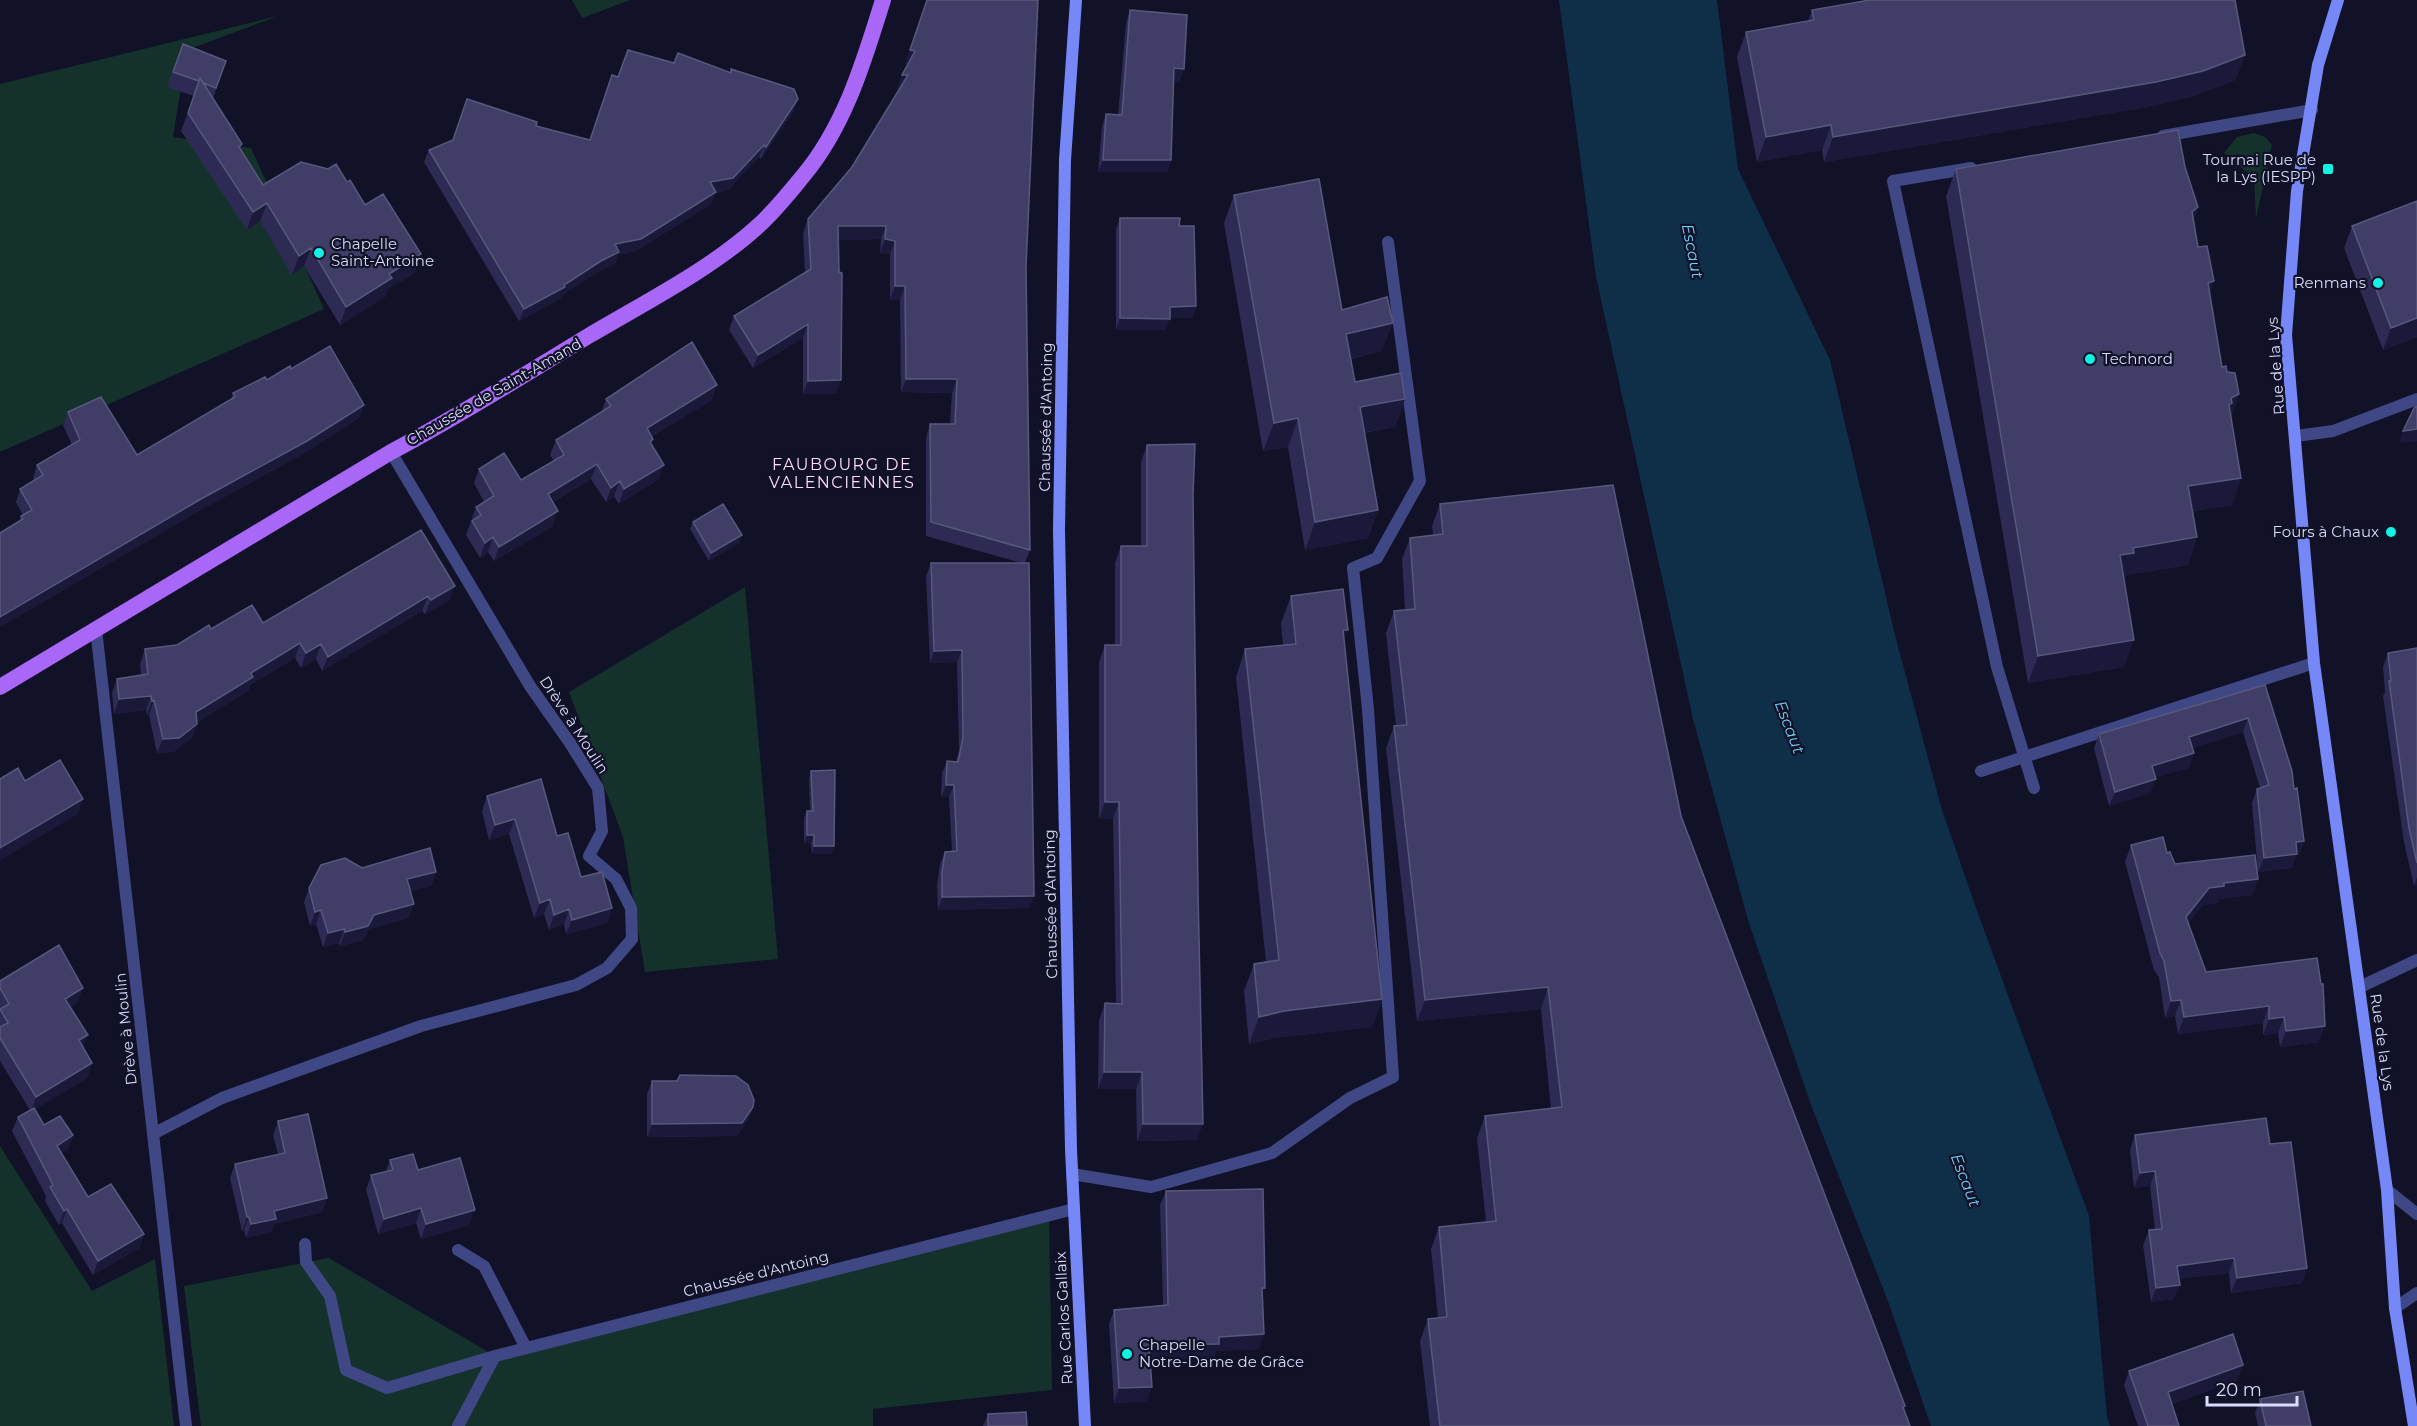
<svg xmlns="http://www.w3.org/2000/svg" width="2417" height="1426" viewBox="0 0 2417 1426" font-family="Montserrat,sans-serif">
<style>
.green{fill:#15312b}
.water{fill:#0f2e48}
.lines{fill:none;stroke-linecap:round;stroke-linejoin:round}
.service{stroke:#3f4884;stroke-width:12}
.minor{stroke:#3f4884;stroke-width:12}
.secondary{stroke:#7688f8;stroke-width:12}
.primary{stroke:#a967f7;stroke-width:16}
.wall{fill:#2d2b54}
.shaded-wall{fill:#1a193a}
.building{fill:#403e66;stroke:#58577e;stroke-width:1.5}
.poi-dot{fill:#10f2e3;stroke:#111127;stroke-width:2}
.labels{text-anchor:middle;stroke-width:4.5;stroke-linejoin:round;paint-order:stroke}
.poi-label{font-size:15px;fill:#dadcfd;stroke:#111127;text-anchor:end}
.street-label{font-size:15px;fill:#dadcfd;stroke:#111127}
.water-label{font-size:16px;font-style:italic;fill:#6dcff7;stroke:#111127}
.neighbourhood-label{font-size:16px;letter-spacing:1.5px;fill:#fddcf7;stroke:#111127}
</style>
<rect width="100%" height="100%" fill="#111127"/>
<path class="green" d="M572,0H630L582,18Z
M278,16L187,50L173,137L251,148L324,309L0,452V84Z
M2254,133L2265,137L2272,145L2256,219L2254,178L2224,153L2237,137Z
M745,587L778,959L645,972L623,837L569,692Z
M0,1146L92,1291L155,1259L174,1426H0Z
M1049,1216L1052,1390L873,1409V1426H201L184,1286L329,1258L495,1356Z"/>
<path class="water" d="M1559,0H1717L1738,169L1830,360L1896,639L1942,810L1976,908L2089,1216L2107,1417L2110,1426H1931L1889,1304L1811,1105L1748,920L1693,719L1596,277Z"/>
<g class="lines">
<path class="service" d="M2163,136L2312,110
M1971,168L1893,181L1997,667L2034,788
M2296,436L2333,431L2417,399
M1072,1174L1151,1187L1272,1153L1350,1098L1393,1077L1368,709L1353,568L1377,558L1420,481L1388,242"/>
<path class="minor" d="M96,629L186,1426
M1981,771L2314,663
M2360,987L2417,960
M153,1134L222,1098L421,1026L576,985L607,968L632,939L631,908L616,879L589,856L602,831L598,788L570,743L530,686L391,452
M2387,1190L2417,1214
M305,1244L306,1262L330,1296L346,1370L387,1388L495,1356
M458,1250L484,1266L526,1348
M2395,1308L2417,1293
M458,1426L495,1356L1074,1209"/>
<path class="secondary" d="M1076,0L1065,160L1059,530L1071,1150L1085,1426
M2338,0L2318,65L2297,191L2286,335L2314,663L2387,1190L2395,1308L2414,1426"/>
<path class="primary" d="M0,687L391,452C459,416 524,375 590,335C644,303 711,269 757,227C774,212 789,193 803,176C845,126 864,61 883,0"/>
</g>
<path class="wall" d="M927,0L1026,267L1030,550L1025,563L1034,896L1029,908L938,910L937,885L940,864L945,852L952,851L949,797H941L942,773L947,761H956L959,751L957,662L930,663L926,576L931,563H1022L926,536V438L930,424H950L952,393L901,392L900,300H890V254L880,253L881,239L839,240L836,394H803V338L753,368L729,330L734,316L805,272L803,233L808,219L852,167L900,89H897L902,75L908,64H905Z
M1130,10L1180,82L1174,81L1171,160L1167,172H1098L1102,126L1106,114L1118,115L1126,23Z
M1812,10L2245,55L2235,80L2194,96L2147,107L1824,162L1822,150L1757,162L1737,57L1746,32L1808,21Z
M183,44L226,61L213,98L242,144L240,149L263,185L347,182L365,205L415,273L388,289L385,297L340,325L304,266L292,275L260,221L247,230L181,131L194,96L167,87Z
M674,63L730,73L731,69L794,111L761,159L759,157L728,190L715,193L711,204L636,251L618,255L615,264L596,273L562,295L560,299L519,321L424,162L429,150L536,126L590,140L618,77Z
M2185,167L2198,207L2194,219L2198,247L2214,281L2210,293L2222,367L2227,372L2239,394L2231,416L2241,478L2232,505L2193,511L2197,537L2188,565L2126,575L2124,580V667L2028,683L1946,196L1956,169Z
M1234,195L1382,351L1351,359L1355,382L1405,399L1395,427L1364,433L1378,510L1368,538L1305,550L1288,447L1263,451L1224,223Z
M1120,218L1179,226L1196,306L1192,318H1170L1165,330H1116V229Z
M2352,226L2417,337L2383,350L2344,248Z
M291,369L364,405L359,418L303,454L197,512L0,627V533L19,521L21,516L23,515L16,502L20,489L34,481L33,478L37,465L72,445L63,425L68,412L137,455L231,399L233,393L267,380Z
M606,399L712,400L652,436L653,439L651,444L659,479L619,504L614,496L606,502L591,479L553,502V526L494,561L488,552L480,558L466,535L476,507L484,502L474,483L479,469L521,480L554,461L550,455L556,440L601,413Z
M1147,445L1193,495L1197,1140L1137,1141L1136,1089H1098L1099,1020L1105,1003L1116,1004L1113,819H1099V662L1105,645H1115V563L1121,546H1141V462Z
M1440,504L1681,816L1905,1406L1904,1409L1910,1426H1430L1420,1341L1428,1319L1438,1318L1431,1249L1439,1227L1486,1222L1477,1138L1485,1116L1551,1109L1541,1009L1417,1021L1386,748L1394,726H1396L1386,633L1394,611L1405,610L1402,559L1410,538L1433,535L1432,526Z
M693,522L742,535L739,543L709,561L690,529Z
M421,530L450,600L425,614L422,611L322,671L316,659L301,668L295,658L250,685L248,691L197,722L192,738L173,752L157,753L149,715H147L146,710L114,714L112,693L117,679L141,675L140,664L145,649L177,645L211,629L263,623Z
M1291,596L1344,641L1382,999L1372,1027L1274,1038L1249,1044L1244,991L1254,964L1266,962L1236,677L1245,649L1283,645L1281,623Z
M2417,648V885L2414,886L2404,842L2383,696L2385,692L2383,667L2388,653Z
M2265,685L2294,789L2304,841L2299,855H2296L2292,868L2258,872L2252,803L2257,789L2260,788L2243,732L2193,748L2189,768L2155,777L2150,793L2109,806L2094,748L2099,734Z
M811,771L832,854H812L811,843H804V818L807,811H810L809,779Z
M487,796L557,836L581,877L612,908L607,923L566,934L564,924L549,930L544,914L534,918L509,834L489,840L482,811Z
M2131,845L2175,864L2258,879L2252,895L2219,899L2218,903L2203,905L2188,923L2206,972L2317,958L2319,1042L2280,1047L2278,1033L2263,1035V1023L2178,1034L2175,1016L2165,1018L2159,977L2154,970L2125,862Z
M362,868L436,872L431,886L410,891L414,904L408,918L369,929L363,940L340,946L339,943L323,947L316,924L310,926L304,902L309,888Z
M0,981L78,1002L70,1007L83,1047L92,1063L87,1078L35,1109L44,1125L73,1135L68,1149L61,1154L88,1197L144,1234L139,1248L93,1275L62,1223L59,1225L45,1201L46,1196L12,1131L18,1117L30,1110L0,1061Z
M652,1081L753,1107L748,1120L737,1136L647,1137V1094Z
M278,1121L327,1198L322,1212L274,1224L271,1232L246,1238L244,1230L242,1231L230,1178L235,1164L278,1154L273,1135Z
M2135,1135L2270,1144L2307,1268L2302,1283L2231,1293L2229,1273L2179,1279L2174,1299L2151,1302L2143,1245L2149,1230H2155L2150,1186L2134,1188L2130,1150Z
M390,1160L418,1170L469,1225L421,1239L416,1223L378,1234L366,1190L371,1175L386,1171Z
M1166,1191L1263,1295L1259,1349L1216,1351L1214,1358L1150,1359L1152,1387L1146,1401L1114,1403L1109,1324L1114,1310L1163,1305L1160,1205Z
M2243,1365L2237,1380L2172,1404L2179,1426H2138L2124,1385L2129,1371Z
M2260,1399L2311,1426H2258L2255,1413Z
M988,1414L1027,1426H983Z"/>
<path class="shaded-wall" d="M910,50L915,51L910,64H905Z
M2245,55L2235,80L2194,96L2147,107L1824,162L1833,137Z
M1174,68L1184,69L1180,82L1170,80Z
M902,75H908L903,89H897Z
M798,99L794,111L761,159L766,147Z
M1831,125L1822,150L1757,162L1766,137Z
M764,145L759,157L728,190L715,193L711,204L636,251L618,255L615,264L596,273L562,295L560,299L519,321L524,309L564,285L615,244L710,182Z
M1103,160H1171L1167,172H1098Z
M267,203L260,221L247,230L253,212Z
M2198,207L2188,235L2192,212Z
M838,226H886L881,239L833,240Z
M885,239L895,241L890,254L880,253Z
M311,248L304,266L292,275L299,256Z
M421,254L415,273L388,289L385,297L340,325L346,307L389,274Z
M2214,281L2204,309L2208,283Z
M895,286H905L900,300H890Z
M1196,306L1192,318H1166L1170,307Z
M1120,318L1170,319L1165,330H1116Z
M2417,318V337L2383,350L2391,328Z
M1393,323L1382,351L1336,362L1346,334Z
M808,324L803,338L753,368L758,355Z
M906,379H957L952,393L901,392Z
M841,380L836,394H803L808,381Z
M717,385L712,400L641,442L647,428Z
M2239,394L2229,421L2225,423L2231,398Z
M1405,399L1395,427L1349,435L1360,407Z
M364,405L359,418L303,454L197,512L0,627V617L201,499Z
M1298,418L1288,447L1263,451L1274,423Z
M2417,429V441L2399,443L2403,431Z
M597,464L591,479L542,508L548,494Z
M664,465L659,479L619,504L624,489Z
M2241,478L2232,505L2178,513L2188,486Z
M620,481L614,496L606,502L611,488Z
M1378,510L1368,538L1305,550L1315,522Z
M558,511L553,526L494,561L499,547Z
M742,535L739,543L709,561L711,553Z
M493,537L488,552L480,558L485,543Z
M2197,537L2188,565L2126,575L2124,580L2120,555L2133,548Z
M455,586L450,600L425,614L431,600Z
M428,596L422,611L322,671L328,657Z
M1343,630H1348L1338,657Z
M2134,640L2124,667L2028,683L2038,656Z
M300,643L295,658L250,685L248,691L190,726L196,712L251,673Z
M321,644L316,659L301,668L306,653Z
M962,650L957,662L930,663L934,651Z
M151,696L146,710L114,714L119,699Z
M154,700L149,715H147L152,701Z
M2248,718L2243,732L2184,751L2189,737Z
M197,724L192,738L173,752L157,753L163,739Z
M2194,753L2189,768L2146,780L2152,766Z
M2156,779L2150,793L2109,806L2115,792Z
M946,785H954L949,797H941Z
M83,799L78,814L1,860L0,861V848Z
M1105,802H1119L1113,819H1099Z
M515,819L509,834L489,840L495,825Z
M807,835H814L811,843H804Z
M2304,841L2299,855H2296L2292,868L2258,872L2264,858L2296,842Z
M814,846H834L832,854H812Z
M436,872L431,886L402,894L407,879Z
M2417,877V885L2414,886Z
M2258,879L2252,895L2219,899L2218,903L2203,905L2180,934L2186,917L2209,888L2224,883Z
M1034,896L1029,908L938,910L942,897Z
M550,899L544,914L534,918L540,903Z
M414,904L408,918L369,929L363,940L340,946L345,932L374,915Z
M612,908L607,923L566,934L572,920Z
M569,909L564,924L549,930L554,915Z
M321,910L316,924L310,926L315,912Z
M344,929L339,943L323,947L328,933Z
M1548,987L1541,1009L1417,1021L1425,1000Z
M83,988L78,1002L59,1013L65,999Z
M1382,999L1372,1027L1274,1038L1249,1044L1259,1017L1284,1011Z
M2181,1000L2175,1016L2165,1018L2171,1001Z
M2269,1006L2263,1023L2178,1034L2184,1017Z
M2284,1017L2278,1033L2263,1035L2269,1019Z
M2325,1026L2319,1042L2280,1047L2286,1031Z
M88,1035L82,1050L79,1040Z
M92,1063L87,1078L31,1112L36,1097Z
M1104,1072H1142L1136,1089H1098Z
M753,1107L748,1120L737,1136L647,1137L652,1124Z
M1143,1124H1203L1197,1140L1137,1141Z
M73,1135L68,1149L52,1160L57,1146Z
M2155,1171L2150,1186L2134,1188L2140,1173Z
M327,1198L322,1212L274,1224L271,1232L246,1238L251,1224L274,1211Z
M421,1208L416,1223L378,1234L384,1219Z
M67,1209L62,1223L59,1225L64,1211Z
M475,1210L469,1225L421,1239L426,1224Z
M247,1217H249L244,1230L242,1231Z
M144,1234L139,1248L93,1275L98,1261Z
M2234,1258L2229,1273L2172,1280L2177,1266Z
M2307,1268L2302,1283L2231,1293L2237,1278Z
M2180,1285L2174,1299L2151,1302L2156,1288Z
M1264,1334L1259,1349L1216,1351L1214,1358L1144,1360L1149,1345L1219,1337Z
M2243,1365L2237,1380L2163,1407L2168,1392Z
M1152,1387L1146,1401L1114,1403L1119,1388Z"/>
<path class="building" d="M927,0H1038L1026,267L1030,550L931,522L930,424H955L957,379H906L905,286H895V241L885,239L886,226H838L839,272L842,273L841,380L808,381V324L758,355L734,316L811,269L808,219L852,167L908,75H902L915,51L910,50Z
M1870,0H2235L2245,55L2203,71L2156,82L1833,137L1831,125L1766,137L1746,32L1814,20L1812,10Z
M1130,10L1187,15L1184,69L1174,68L1171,160H1103L1106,114L1122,115Z
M183,44L226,61L216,88L203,83L200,78L199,81L173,72Z
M628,50L674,63L678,53L731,73V69L794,89L798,99L766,147L764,145L733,178L710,182L716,192L641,239L615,244L619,252L601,261L564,285L565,287L524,309L429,150L453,140L467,99L537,122L536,126L590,140L612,75L618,77Z
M200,78L242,144L239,147L263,185L301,162L328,169L336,164L347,182L350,180L365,205L383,194L421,254L389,274L392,278L346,307L311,248L299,256L267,203L253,212L188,113Z
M2178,130L2185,167L2198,207L2192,212L2198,247L2207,246L2214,281L2208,283L2222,367L2226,366L2227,372L2235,373L2239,394L2231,398L2232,403L2229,405L2241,478L2188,486L2197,537L2133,548L2134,553L2120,555L2134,640L2038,656L1956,169Z
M1319,179L1342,310L1387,297L1393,323L1346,334L1355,382L1401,373L1405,399L1360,407L1378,510L1315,522L1298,418L1274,423L1234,195Z
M2417,201V318L2391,328L2352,226Z
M1120,218H1180L1179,226H1194L1196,306L1170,307V319L1120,318Z
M692,342L717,385L647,428L653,439L650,442L664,465L624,489L620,481L611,488L597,464L548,494L558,511L499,547L493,537L485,543L472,521L481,515L476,507L494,496L479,469L504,453L521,480L564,455L556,440L611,406L606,399Z
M330,346L364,405L307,441L201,499L0,617V533L23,519L21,516L32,510L20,489L43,475L37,465L80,440L68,412L101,397L137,455L235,397L233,393L265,377L267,380L290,366L291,369Z
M2417,406V429L2403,431L2414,408Z
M1195,444L1193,495L1198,891L1203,1124H1143L1142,1072H1104L1105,1003L1122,1004L1119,802H1105V645H1121V546H1147V445Z
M1613,485L1681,816L1905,1406L1903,1407L1910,1426H1440L1428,1319L1447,1317L1439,1227L1496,1221L1485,1116L1562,1107L1548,987L1425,1000L1394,726L1407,725L1394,611L1415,609L1410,538L1443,534L1440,504Z
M723,504L742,535L711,553L693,522Z
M421,530L455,586L431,600L428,596L328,657L321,644L306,653L300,643L251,673L253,677L196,712L197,724L179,738L163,739L154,700L152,701L151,696L119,699L117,679L148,674L145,649L177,645L209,625L211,629L252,605L263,623Z
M931,563H1029L1034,896L942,897V873L945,852L957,851L954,785H946L947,761L958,762L963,738L962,650L934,651Z
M1343,589L1348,630H1343L1382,999L1284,1011L1259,1017L1254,964L1279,960L1245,649L1296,644L1291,596Z
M2417,648V863L2409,828L2389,681H2391L2388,653Z
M2265,685L2292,771L2294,789L2297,788L2304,841L2296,842L2297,854L2264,858L2257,789L2269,785L2248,718L2189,737L2194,753L2152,766L2156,779L2115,792L2099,734Z
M60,760L83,799L0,848V779L18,768L25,781Z
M835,770L834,846H814V835H807V811H813L811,771Z
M541,779L557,836L568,833L581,877L602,872L612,908L572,920L569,909L554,915L550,899L540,903L515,819L495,825L487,796Z
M2163,837L2167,853L2170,852L2175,864L2255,855L2258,879L2224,883V886L2209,888L2186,917L2206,972L2317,958L2321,984H2323L2325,1026L2286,1031L2284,1017L2269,1019V1006L2184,1017L2181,1000L2171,1001L2164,961L2160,953L2131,845Z
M430,848L436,872L407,879L414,904L374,915L368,926L345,932L344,929L328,933L321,910L315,912L309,888L321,865L345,858L362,868Z
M59,945L83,988L65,999L88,1035L79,1040L92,1063L36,1097L0,1038V1027L8,1023L0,1009L9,1004L0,988V981Z
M680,1075L736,1076L748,1085L754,1100L753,1107L742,1123L652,1124V1081H677Z
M34,1108L44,1125L60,1116L73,1135L57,1146L88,1197L111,1184L144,1234L98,1261L67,1209L64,1211L50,1187L53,1185L18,1117Z
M308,1114L327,1198L274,1211L276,1219L251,1224L249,1217H247L235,1164L285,1153L278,1121Z
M2266,1118L2270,1144L2291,1142L2307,1268L2237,1278L2234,1258L2177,1266L2180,1285L2156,1288L2149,1230L2162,1229L2155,1171L2140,1173L2135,1135Z
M413,1154L418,1170L460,1158L475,1210L426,1224L421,1208L384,1219L371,1175L393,1170L390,1160Z
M1263,1189L1265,1288H1262L1264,1334L1219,1337V1344L1149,1345L1152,1387L1119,1388L1114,1310L1168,1305L1166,1191Z
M2233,1334L2243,1365L2168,1392L2179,1426H2148L2129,1371Z
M2303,1391L2311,1426H2266L2260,1399Z
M1026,1412L1027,1426H988V1414Z"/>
<g class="poi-dot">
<rect x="2322" y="163" width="12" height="12" rx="3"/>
<circle cx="319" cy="253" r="6"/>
<circle cx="2378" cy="283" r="6"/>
<circle cx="2090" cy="359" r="6"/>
<circle cx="2391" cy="532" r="6"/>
<circle cx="1127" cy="1354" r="6"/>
</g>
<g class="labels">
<g class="poi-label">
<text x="2316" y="165">Tournai Rue de<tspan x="2316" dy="17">la Lys (IESPP)</tspan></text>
<text x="331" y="249" text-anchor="start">Chapelle<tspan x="331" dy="17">Saint-Antoine</tspan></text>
<text x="2366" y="288">Renmans</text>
<text x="2102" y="364" text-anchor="start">Technord</text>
<text x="2379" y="537">Fours à Chaux</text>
<text x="1139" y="1350" text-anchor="start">Chapelle<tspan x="1139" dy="17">Notre-Dame de Grâce</tspan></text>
</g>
<g class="street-label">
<text transform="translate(2276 366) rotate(-94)" y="5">Rue de la Lys</text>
<text transform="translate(494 392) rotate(-30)" y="5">Chaussée de Saint-Amand</text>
<text transform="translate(1046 417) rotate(-89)" y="5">Chaussée d'Antoing</text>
<text transform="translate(574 725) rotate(57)" y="5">Drève à Moulin</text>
<text transform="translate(1051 904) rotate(-91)" y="5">Chaussée d'Antoing</text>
<text transform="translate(126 1029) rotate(-96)" y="5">Drève à Moulin</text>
<text transform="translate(2382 1042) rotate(82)" y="5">Rue de la Lys</text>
<text transform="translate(756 1274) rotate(-14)" y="5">Chaussée d'Antoing</text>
<text transform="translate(1064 1318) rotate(-93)" y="5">Rue Carlos Gallaix</text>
</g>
<g class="water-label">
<text transform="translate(1693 251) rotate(79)" y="6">Escaut</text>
<text transform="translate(1790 727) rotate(69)" y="6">Escaut</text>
<text transform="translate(1966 1180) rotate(69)" y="6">Escaut</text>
</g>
<g class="neighbourhood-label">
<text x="842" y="470">FAUBOURG DE<tspan x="842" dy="18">VALENCIENNES</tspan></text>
</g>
</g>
<path d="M2207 1396v9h90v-9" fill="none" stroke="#dadcfd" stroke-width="3"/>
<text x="2216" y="1396" font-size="18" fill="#dadcfd" stroke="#111127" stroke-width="4.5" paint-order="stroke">20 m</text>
</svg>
